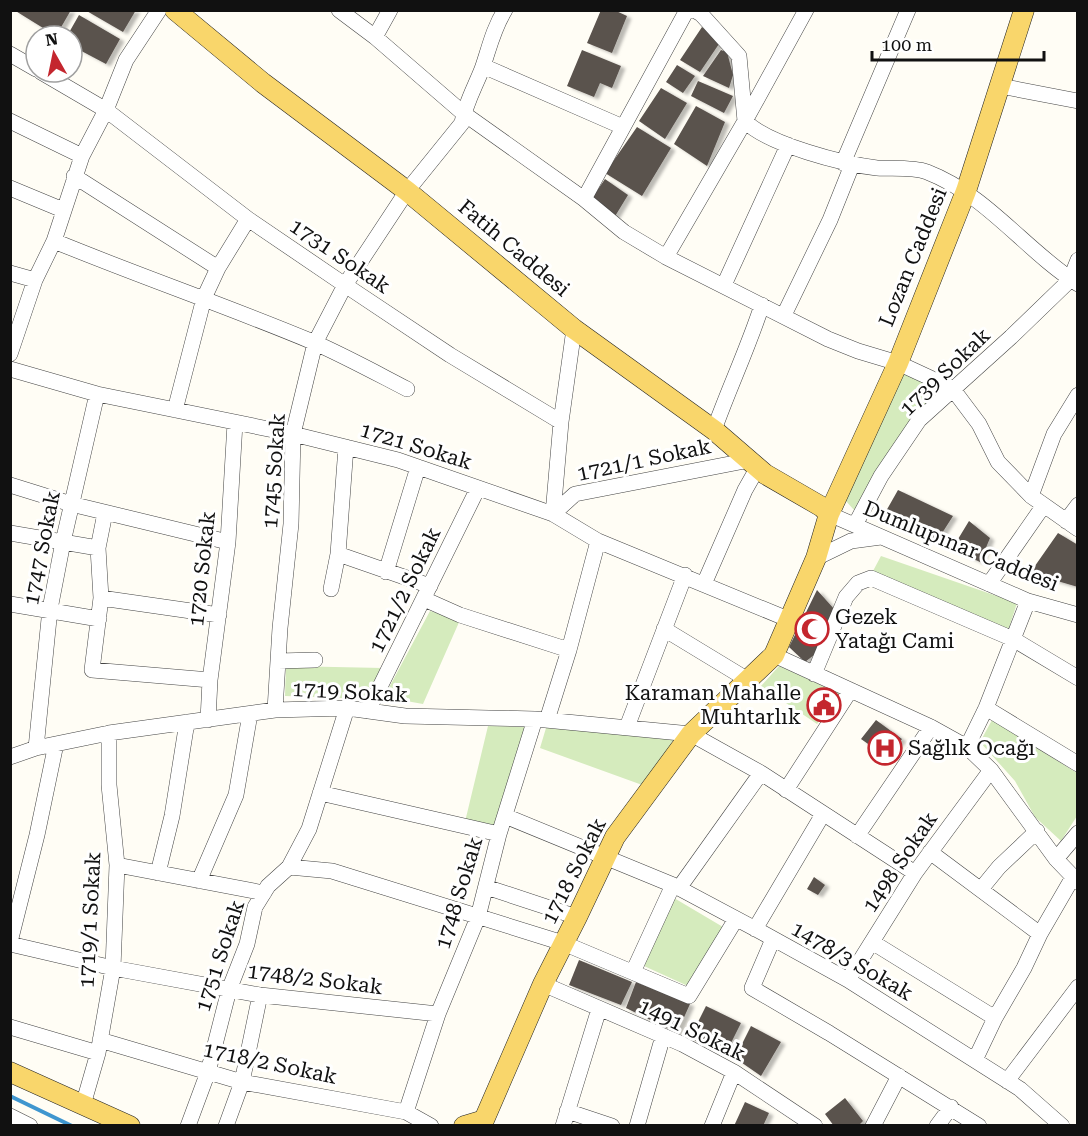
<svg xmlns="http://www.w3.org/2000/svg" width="1088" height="1136" viewBox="0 0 1088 1136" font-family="'Roboto Serif',serif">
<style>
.green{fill:#d5ebbd}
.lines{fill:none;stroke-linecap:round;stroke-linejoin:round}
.stream{stroke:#3f96cf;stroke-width:4}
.building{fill:#5a524d;filter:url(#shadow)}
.minor-casing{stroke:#444;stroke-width:16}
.major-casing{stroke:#222;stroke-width:21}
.minor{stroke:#fff;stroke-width:15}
.major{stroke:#f9d66b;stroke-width:20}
.labels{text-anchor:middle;stroke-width:6;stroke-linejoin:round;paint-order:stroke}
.street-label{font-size:21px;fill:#111;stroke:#fff}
.poi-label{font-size:21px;fill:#111;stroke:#fff;text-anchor:start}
</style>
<defs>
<filter id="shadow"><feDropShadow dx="4.5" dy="2.5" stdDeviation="1.5" flood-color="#0004"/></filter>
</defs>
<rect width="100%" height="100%" fill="#fffdf5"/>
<path class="green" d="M903,372L938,389L854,510L845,500Z
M881,556L1017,603L1008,631L873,571Z
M430,611L460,620L423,704L384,697Z
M286,666L383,668L369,699L285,696Z
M779,666L839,693L836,699L821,692L811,710L822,718L817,724L761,686Z
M992,720L1077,773V816L1061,841L1035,817L1015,781L980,742Z
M488,726L526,727L496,828L464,826Z
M546,728L675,737L645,786L540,748Z
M674,898L723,927L688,986L644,966Z"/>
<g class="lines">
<path class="stream" d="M10,1096L72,1126"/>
</g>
<path class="building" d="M14,10H71L56,36Z
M85,10H136L123,32Z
M601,10H614L627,16L612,53L587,43Z
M79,15L120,39L106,64L72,46V36H67Z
M702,27L721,41L700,72L680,60Z
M582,50L621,66L612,88L600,83L594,97L567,86Z
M721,50L727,52L733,75L729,88L703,76Z
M677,65L695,76L683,93L666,82Z
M698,81L733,96L724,113L691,96Z
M661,88L687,103L665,139L639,121Z
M696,106L725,122L707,166L674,144Z
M637,127L671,148L642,196L605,173Z
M605,179L628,195L614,218L590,201Z
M898,490L953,516L937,541L881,520Z
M969,521L990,538L980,562L952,549Z
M1058,533L1078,545V587L1030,573Z
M817,590L835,610L814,655L805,662L789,647Z
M823,694L833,700L824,716L814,709Z
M876,720L902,739L888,758L861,739Z
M814,877L825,885L818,895L807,889Z
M579,960L632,982L621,1005L569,985Z
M636,982L690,1004L677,1033L626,1008Z
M706,1006L741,1023L725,1055L690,1038Z
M751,1026L781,1042L761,1076L735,1058Z
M845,1098L863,1121L858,1126H834L825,1114Z
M745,1102L769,1113L763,1126H734Z"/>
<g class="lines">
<g class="minor-casing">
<path id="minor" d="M339,10L375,37L463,113L584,199L624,232L666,257L828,339L858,351L898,363L952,388L979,424L998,462L1031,496L1078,529
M694,10L701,14L739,56L745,121C768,145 844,164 877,168C893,169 913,167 927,172C987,195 1025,250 1078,284
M375,37L390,10
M10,54L36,69
M483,66L623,127
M41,72L106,110L248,219L345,285L450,355L561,422
M1000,86L1078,101
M10,121L82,156
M843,163L908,10
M74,176L218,268
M10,188L63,210
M584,199L687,10
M54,241C139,276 227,306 313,342C345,356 376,373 407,389
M666,257L745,121L806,10
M10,273L35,280
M724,285L788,145
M784,315L830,220L852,165
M10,354L35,280L54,241L82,156L106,110L126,60L159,10
M10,369L97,394L293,434L398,460L553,514L598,541L790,620
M175,410L204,298L218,268L248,219
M714,430C729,388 748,348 762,305
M10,485L71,504L228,542
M1031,496L1054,434L1078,395
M105,513L98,548L101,598L92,670L210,680
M553,514L575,494L750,460
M553,514L561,422L574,329
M829,514L1028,601L1078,615
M1066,521L1078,505
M855,525L881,476L919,420L1011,337L1070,280L1078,260
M10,533L98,548
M338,554L430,586
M816,558L851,541L881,537
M386,572L418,467
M704,584L745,490L758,467
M989,584L1044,505
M331,589L338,554L346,447
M101,598L219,615
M424,599L460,615L569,650
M10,604L99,619
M664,629L748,680
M774,655L931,727L967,747L991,770L1056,859L1078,882
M278,661L315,660
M814,674L846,597L858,583L871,578L1013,639L1078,678
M986,708L1078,764
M275,710L280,628L291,524L293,434L315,343L345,285L407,191L462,123C465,104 475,87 482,69C489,49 493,29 505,10
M368,711L478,488
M208,720L210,680L228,542L235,423
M547,720L569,650L598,541
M627,727L685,575
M967,747L986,708L1028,601
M36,748L50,609L63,542L97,394
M10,757L36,748L109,733L275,710L347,708L405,716L535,719L691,734L761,773L915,873
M786,790L850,691
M320,793L499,834
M505,816L673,885L763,933L848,980L1020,1089L1062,1126
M857,836L931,727
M930,852L1040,934
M1056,859L1078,833
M117,865L264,893
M289,867L332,871L563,943L689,996L736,919
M158,873L172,816L187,722
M199,881L236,795L250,714
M486,887L577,917
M679,888L761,773
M981,889L999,867L1037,831
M755,929L823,814
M773,939L752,988L829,1033L979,1126
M10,942L37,835L56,744
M872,942L995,1018
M10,944L113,968L260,995L438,1014
M633,972L673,885
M848,980L915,873L991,770
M543,984L682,1044L734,1072L815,1126
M10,1027L98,1053
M100,1040L242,1082L406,1112L431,1126
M975,1060L995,1018L1024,968L1040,934L1073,877
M1007,1081L1078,987
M83,1105L98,1053L113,968L117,865L109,785V733
M567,1111L612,1126
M406,1112L438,1014L478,917L499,834L535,719
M10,1116L30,1126
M188,1126L208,1072L229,990L247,944L255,907L268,886L289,867L309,829L347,708
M226,1126L242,1082L260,995
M563,1126L599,1009
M637,1126L663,1036
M712,1126L734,1072
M873,1126L899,1076
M937,1126L951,1107"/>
</g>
<g class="major-casing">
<path id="major" d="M175,10L263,83L407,191L574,329L714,430L765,474L822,507L829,514
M10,1072L130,1126
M464,1126L484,1120L543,984L577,917L615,837L691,734L774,655L816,558L829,514L898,363L966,191L1024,10"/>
</g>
<use href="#minor" class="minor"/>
<use href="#major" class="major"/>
</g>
<defs>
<g id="mosque-ring" transform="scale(1.725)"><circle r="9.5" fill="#fff" stroke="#c4262e" stroke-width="1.5"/><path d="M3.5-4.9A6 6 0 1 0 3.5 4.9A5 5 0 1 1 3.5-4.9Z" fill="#c4262e"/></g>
<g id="civic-ring" transform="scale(1.725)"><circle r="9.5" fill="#fff" stroke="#c4262e" stroke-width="1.5"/><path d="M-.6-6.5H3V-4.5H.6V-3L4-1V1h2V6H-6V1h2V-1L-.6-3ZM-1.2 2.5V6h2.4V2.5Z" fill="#c4262e"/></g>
<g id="hospital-ring" transform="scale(1.725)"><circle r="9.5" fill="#fff" stroke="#c4262e" stroke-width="1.5"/><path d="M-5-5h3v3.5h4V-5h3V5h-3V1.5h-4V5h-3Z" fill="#c4262e"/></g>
</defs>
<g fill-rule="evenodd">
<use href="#mosque-ring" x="812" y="629"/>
<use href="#civic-ring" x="824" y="705"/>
<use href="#hospital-ring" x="885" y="748"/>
</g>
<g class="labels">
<g class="street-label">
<text transform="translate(514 248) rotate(40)" y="7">Fatih Caddesi</text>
<text transform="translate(340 256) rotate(34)" y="7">1731 Sokak</text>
<text transform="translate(913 257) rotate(-68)" y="7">Lozan Caddesi</text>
<text transform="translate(945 372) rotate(-44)" y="7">1739 Sokak</text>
<text transform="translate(416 446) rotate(17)" y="7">1721 Sokak</text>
<text transform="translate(644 460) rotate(-12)" y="7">1721/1 Sokak</text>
<text transform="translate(274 471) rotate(-86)" y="7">1745 Sokak</text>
<text transform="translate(961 546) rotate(22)" y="7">Dumlupınar Caddesi</text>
<text transform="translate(42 548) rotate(-79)" y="7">1747 Sokak</text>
<text transform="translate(202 569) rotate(-84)" y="7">1720 Sokak</text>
<text transform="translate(405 590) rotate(-64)" y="7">1721/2 Sokak</text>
<text transform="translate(350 692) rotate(3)" y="7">1719 Sokak</text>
<text transform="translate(900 862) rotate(-56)" y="7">1498 Sokak</text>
<text transform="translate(574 871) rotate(-63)" y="7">1718 Sokak</text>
<text transform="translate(459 893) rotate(-73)" y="7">1748 Sokak</text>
<text transform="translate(90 920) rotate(-87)" y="7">1719/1 Sokak</text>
<text transform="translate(220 956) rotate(-72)" y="7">1751 Sokak</text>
<text transform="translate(852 961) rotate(30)" y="7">1478/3 Sokak</text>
<text transform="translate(315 979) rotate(7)" y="7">1748/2 Sokak</text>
<text transform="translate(692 1030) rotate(26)" y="7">1491 Sokak</text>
<text transform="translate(270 1063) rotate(12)" y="7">1718/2 Sokak</text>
</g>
<g class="poi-label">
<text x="835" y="624">Gezek<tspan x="835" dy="24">Yatağı Cami</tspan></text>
<text x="801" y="700" text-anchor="end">Karaman Mahalle<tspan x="801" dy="24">Muhtarlık</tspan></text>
<text x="908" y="755">Sağlık Ocağı</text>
</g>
</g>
<rect width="1088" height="1136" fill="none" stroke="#111111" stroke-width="24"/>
<g transform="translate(54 54) rotate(351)"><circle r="28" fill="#ffffff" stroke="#a0a0a0" stroke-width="1.5"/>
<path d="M0-4.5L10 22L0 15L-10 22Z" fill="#c4262e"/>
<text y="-9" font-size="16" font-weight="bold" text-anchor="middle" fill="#111111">N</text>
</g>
<path d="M872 51v9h172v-9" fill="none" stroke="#111111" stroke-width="3"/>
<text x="881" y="51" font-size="18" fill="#111111" stroke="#ffffff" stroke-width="4.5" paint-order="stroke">100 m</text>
</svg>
